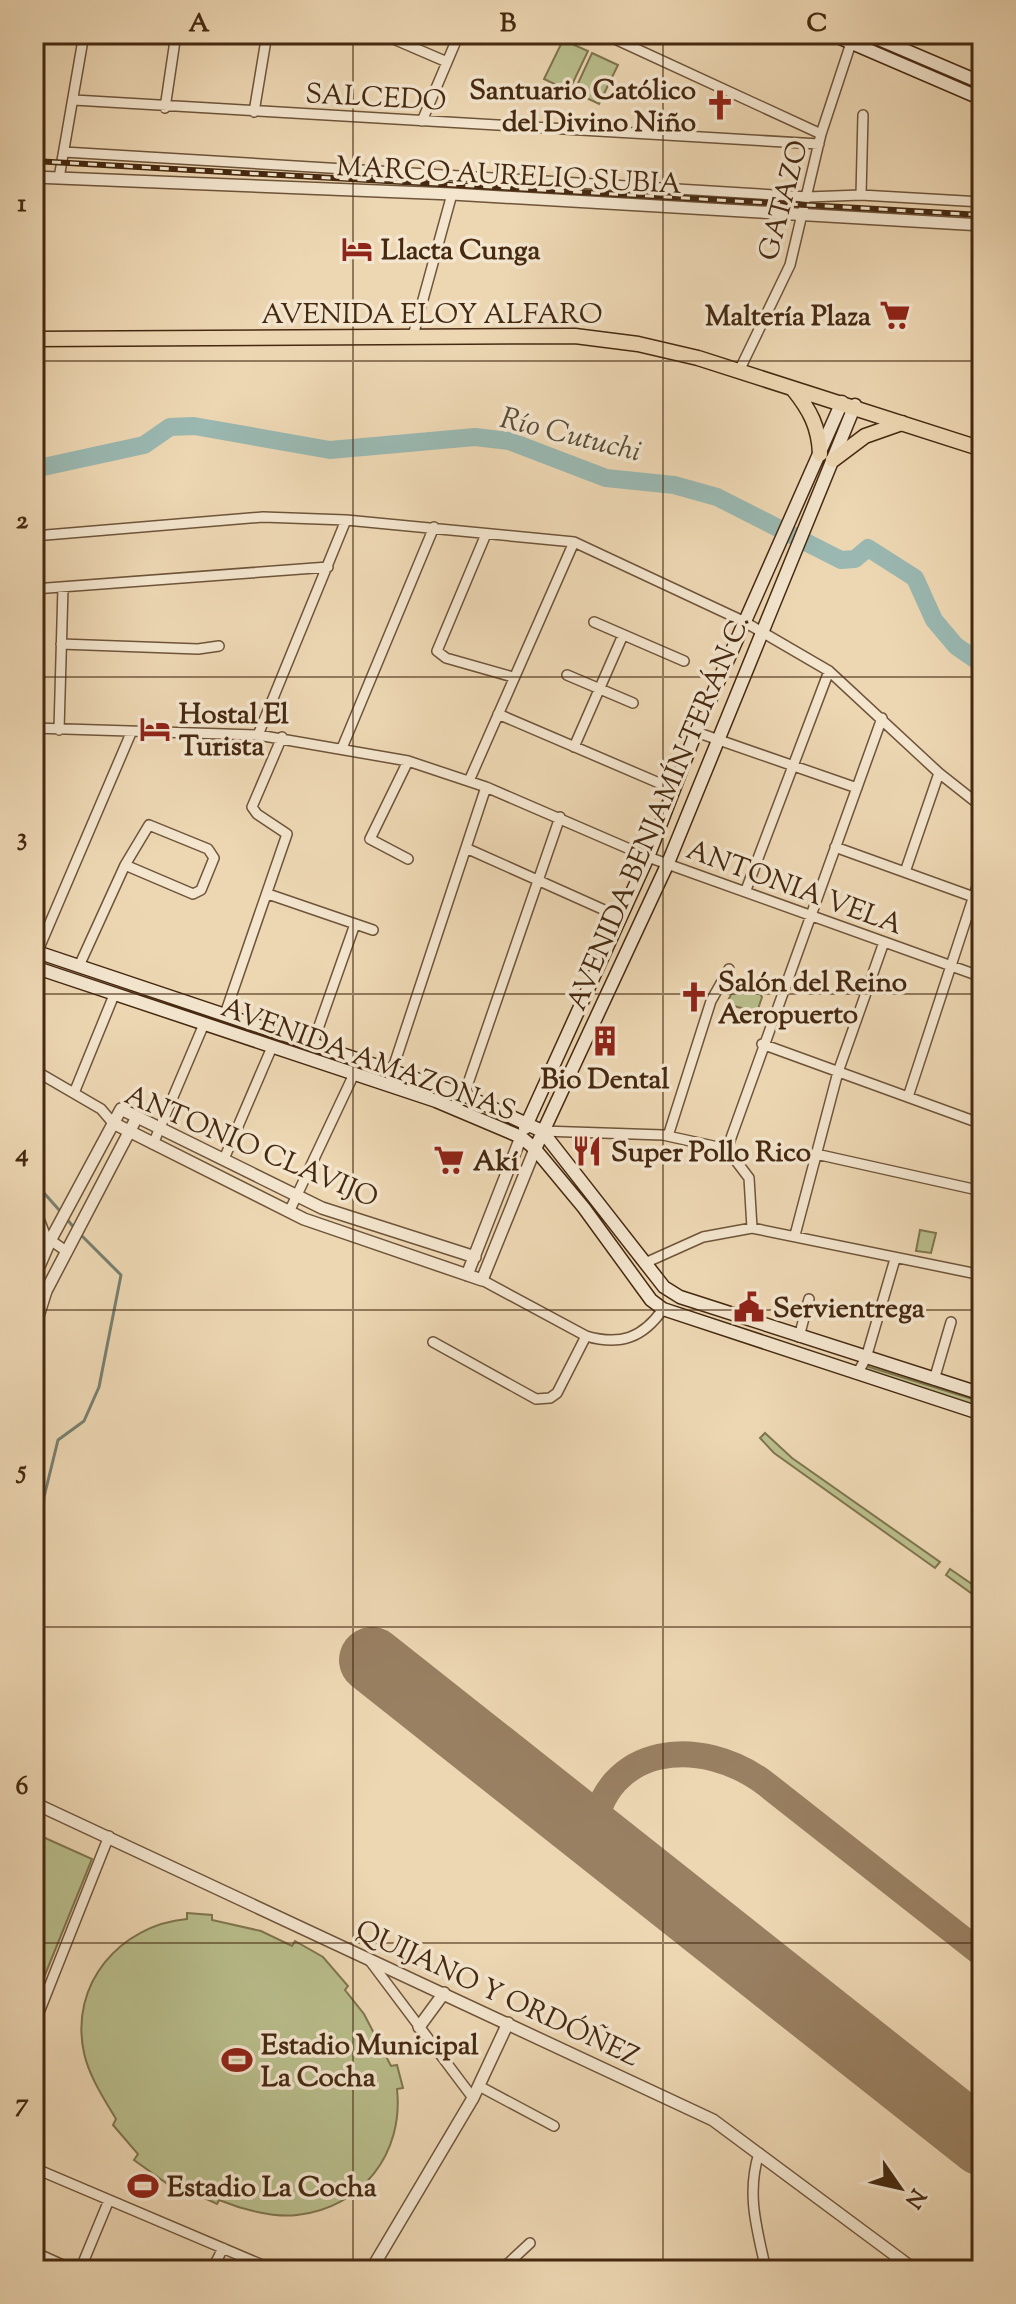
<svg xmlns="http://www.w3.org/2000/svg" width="1016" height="2304" viewBox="0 0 1016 2304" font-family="'Sorts Mill Goudy',serif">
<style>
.green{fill:#b9be8c;stroke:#7f744e;stroke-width:2}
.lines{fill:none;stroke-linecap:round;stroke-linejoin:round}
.stream{stroke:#787f71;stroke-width:3}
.river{stroke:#9ab8b1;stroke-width:18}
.taxiway{stroke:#998062;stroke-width:26}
.runway{stroke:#998062;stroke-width:66}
.minor-casing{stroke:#6f5439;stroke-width:12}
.tertiary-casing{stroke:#6f5439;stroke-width:14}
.secondary-casing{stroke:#452910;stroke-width:15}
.primary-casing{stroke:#452910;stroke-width:17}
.minor{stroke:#f3e5ce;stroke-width:9}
.tertiary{stroke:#f3e5ce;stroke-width:11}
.secondary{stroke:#f3e5ce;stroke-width:12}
.primary{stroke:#edd7b3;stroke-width:14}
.rail-casing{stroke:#452910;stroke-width:6}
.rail{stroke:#f3e5ce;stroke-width:3;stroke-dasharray:9;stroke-linecap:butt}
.grid{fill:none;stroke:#452910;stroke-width:2;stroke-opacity:0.55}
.labels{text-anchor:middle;stroke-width:7;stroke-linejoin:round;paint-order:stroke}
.poi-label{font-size:28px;font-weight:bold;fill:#452910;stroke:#f3e5ce;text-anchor:start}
.street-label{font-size:28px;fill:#452910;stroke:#f3e5ce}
.water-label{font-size:30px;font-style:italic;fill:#5a4d38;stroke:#f3e5ce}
.neatline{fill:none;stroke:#452910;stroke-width:3}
.grid-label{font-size:26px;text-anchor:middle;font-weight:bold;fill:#452910}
</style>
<rect width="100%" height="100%" fill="#edd7b3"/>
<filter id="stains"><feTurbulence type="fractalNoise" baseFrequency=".0025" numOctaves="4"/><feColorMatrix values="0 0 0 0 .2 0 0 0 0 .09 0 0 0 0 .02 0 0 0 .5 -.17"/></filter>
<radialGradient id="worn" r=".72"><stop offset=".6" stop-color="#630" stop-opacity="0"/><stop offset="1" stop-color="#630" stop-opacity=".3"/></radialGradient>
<path class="green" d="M563,40L588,51L569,91L544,79Z
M592,53L618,65L599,104L574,92Z
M749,979L762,997L757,1012L726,1004L733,991Z
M920,1230L936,1233L931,1253L916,1251Z
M863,1365L982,1402V1408L861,1372Z
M765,1433L792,1458L940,1562L935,1568L774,1453L760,1438Z
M950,1569L982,1591V1601L946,1575Z
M34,1833L92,1859L34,2002Z
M187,1913L212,1915V1920L261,1931L292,1946L295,1941L323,1957L348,1986L345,1990L364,2014L391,2066L397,2065L403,2088L397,2089C404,2153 362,2208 297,2215C273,2218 241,2209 219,2200L217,2204L185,2189L178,2198L166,2183L134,2160L138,2154L113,2125L116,2119C104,2099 89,2076 84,2053C69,1984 120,1925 187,1919Z"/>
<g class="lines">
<path class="stream" d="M34,1160L44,1193L60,1211
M65,1217L76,1230
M34,1622L44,1497L58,1440L84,1421L99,1387L121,1275L81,1235"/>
<path class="river" d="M34,469L144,445L170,427L194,426L330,450L475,437L509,441L606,478L674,485L717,497L841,560L855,559L868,548L915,578L934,620L956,646L982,664"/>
<path class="taxiway" d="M593,1835C604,1743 702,1735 766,1784L982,1954"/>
<path class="runway" d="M372,1660L982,2143"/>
<g class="minor-casing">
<path id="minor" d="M382,34L447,62
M604,34L821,134
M978,34L982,36
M74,100L819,144
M165,108L176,34
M254,112L267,34
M422,121L459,34
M64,152L808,197L861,195L982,202
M59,178L84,34
M861,195L863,115
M413,336L452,194
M739,371L790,265L821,134L854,34
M486,534L437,651L446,658L513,677
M34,536L263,517L346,520L574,542L743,621L829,671L939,773L982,807
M34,589L328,567
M594,622L684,661
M61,644L198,649L219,646
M567,675L633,703
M498,714L673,789
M34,728L258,735L408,761L486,787L648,857L982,977
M59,730L63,587
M696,732L857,788
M258,735L346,520
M574,747L623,635
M342,748L434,527
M408,761L370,839L408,859
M469,781L574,542
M835,847L982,900
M468,849L620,917
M905,872L939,773
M746,890L829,671
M268,894L373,930
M34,960L131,733
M79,966L125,865L149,825L208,849L214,858L201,890L193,894L125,865
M225,1014L287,834L257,814L252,807L282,737
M313,1043L355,924
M762,1044L982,1124
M34,1070L101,1109L113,1123
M392,1071L486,787
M74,1093L114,995
M464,1095L560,817
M908,1097L982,871
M975,1122L982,1102
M542,1131L663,1135L727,1149L749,1178L752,1228
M668,1136L711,1001L729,969
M153,1144L204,1024
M727,1149L882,718
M816,1154L982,1191
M224,1159L272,1047
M34,1206L46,1237L66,1251
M289,1212L354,1074
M795,1235L838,1072L884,942
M645,1263L703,1237L752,1228L982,1275
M482,1280L586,1336C620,1346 643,1338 663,1309
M799,1337L809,1299
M433,1342L536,1399L550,1398L557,1393L586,1336
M857,1374L866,1358L895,1259
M934,1380L951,1322
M370,1961L473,2098
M34,2025L109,1836
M479,2086L554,2126
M759,2153C746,2194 757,2229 766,2270
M34,2168L274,2270
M34,2252L74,2270
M80,2270L109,2200
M212,2270L223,2248
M501,2270L530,2243"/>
</g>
<g class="tertiary-casing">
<path id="tertiary" d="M34,177L452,194L982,225
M113,1123L304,1219L482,1280L535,1149
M467,1275L521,1137
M34,1278L50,1241L121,1109L322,1208L475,1257
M34,1329L46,1291L137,1117
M34,1803L713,2120L915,2270
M419,2027L444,1993
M371,2270L473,2098L508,2023"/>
</g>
<g class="secondary-casing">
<path id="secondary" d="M831,34L982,99
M867,34L982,83
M34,951L464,1095L542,1131L664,1287L680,1297L982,1394
M34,967L436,1101L521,1137L535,1149L584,1208L651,1300L663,1309L982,1414
M525,1128L648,857L696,732L842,402
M535,1149L668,863L855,405"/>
</g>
<g class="primary-casing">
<path id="primary" d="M34,339L575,336L638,344L698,358L982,449
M793,389C810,410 819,427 820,454
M833,460L865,436L902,423"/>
</g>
<use href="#minor" class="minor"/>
<use href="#tertiary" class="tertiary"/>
<use href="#secondary" class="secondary"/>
<use href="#primary" class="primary"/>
<g class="rail-casing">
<path id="rail" d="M34,161L982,215"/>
</g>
<use href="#rail" class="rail"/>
</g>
<path class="grid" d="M353,34V2270M663,34V2270M34,361H982M34,677H982M34,994H982M34,1310H982M34,1627H982M34,1943H982"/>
<defs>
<g id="church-bare" transform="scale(2.4)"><path d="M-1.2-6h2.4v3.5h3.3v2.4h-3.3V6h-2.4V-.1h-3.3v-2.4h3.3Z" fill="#8f2418" stroke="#f3e5ce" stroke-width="2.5" paint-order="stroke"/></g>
<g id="hotel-bare" transform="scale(2.4)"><path d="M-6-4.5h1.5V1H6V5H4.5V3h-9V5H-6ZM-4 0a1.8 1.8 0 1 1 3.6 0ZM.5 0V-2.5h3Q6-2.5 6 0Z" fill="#8f2418" stroke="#f3e5ce" stroke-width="2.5" paint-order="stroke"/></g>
<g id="supermarket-bare" transform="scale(2.4)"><path d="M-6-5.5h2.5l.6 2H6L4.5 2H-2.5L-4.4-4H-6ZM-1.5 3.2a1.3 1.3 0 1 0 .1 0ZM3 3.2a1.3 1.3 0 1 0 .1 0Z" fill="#8f2418" stroke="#f3e5ce" stroke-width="2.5" paint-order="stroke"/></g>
<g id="building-bare" transform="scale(2.4)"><path d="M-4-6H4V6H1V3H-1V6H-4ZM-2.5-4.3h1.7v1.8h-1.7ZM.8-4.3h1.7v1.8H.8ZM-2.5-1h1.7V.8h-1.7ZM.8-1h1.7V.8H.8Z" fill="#8f2418" stroke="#f3e5ce" stroke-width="2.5" paint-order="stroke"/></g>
<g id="restaurant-bare" transform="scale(2.4)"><path d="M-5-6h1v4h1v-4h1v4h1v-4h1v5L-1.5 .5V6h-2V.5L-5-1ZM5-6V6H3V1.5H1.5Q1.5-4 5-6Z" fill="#8f2418" stroke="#f3e5ce" stroke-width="2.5" paint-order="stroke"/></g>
<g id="civic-bare" transform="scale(2.4)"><path d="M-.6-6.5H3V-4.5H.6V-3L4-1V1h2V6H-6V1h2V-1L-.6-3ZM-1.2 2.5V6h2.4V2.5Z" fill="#8f2418" stroke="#f3e5ce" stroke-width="2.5" paint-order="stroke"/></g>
<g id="stadium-bare" transform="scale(2.4)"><path d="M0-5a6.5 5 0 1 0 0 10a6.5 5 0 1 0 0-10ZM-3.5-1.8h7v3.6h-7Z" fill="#8f2418" stroke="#f3e5ce" stroke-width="2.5" paint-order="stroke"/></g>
</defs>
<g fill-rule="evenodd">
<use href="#church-bare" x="720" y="105"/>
<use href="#hotel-bare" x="357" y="249"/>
<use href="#supermarket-bare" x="895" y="315"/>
<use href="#hotel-bare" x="155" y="729"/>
<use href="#church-bare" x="694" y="997"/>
<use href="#building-bare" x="605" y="1041"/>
<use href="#restaurant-bare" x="587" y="1151"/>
<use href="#supermarket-bare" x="449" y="1160"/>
<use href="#civic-bare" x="749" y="1307"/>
<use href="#stadium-bare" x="237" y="2060"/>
<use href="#stadium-bare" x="143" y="2186"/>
</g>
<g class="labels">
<g class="poi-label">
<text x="696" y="99" text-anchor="end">Santuario Católico<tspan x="696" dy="32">del Divino Niño</tspan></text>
<text x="381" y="259">Llacta Cunga</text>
<text x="871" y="325" text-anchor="end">Maltería Plaza</text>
<text x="179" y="723">Hostal El<tspan x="179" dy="32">Turista</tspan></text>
<text x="718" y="991">Salón del Reino<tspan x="718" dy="32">Aeropuerto</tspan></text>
<text x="605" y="1088" text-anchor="middle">Bio Dental</text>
<text x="611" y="1161">Super Pollo Rico</text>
<text x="473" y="1170">Akí</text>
<text x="773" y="1317">Servientrega</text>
<text x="261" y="2054">Estadio Municipal<tspan x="261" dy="32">La Cocha</tspan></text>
<text x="167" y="2196">Estadio La Cocha</text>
</g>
<g class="street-label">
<text transform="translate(376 96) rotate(3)" y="10">SALCEDO</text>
<text transform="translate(509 174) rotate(3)" y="10">MARCO AURELIO SUBIA</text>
<text transform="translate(782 200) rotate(-75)" y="10">GATAZO</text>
<text x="432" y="323">AVENIDA ELOY ALFARO</text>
<text transform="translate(657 812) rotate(-67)" y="10">AVENIDA BENJAMÍN TERÁN C.</text>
<text transform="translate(795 886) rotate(20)" y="10">ANTONIA VELA</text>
<text transform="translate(369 1058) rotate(20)" y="10">AVENIDA AMAZONAS</text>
<text transform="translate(252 1145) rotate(23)" y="10">ANTONIO CLAVIJO</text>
<text transform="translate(498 1992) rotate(25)" y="10">QUIJANO Y ORDÓÑEZ</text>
</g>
<g class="water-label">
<text transform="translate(571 434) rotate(14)" y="10">Río Cutuchi</text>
</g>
</g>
<rect width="1016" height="2304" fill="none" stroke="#edd7b3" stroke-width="88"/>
<g transform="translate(900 2188) rotate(124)" stroke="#f3e5ce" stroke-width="6" paint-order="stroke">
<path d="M0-6L14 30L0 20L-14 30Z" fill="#452910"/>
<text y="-12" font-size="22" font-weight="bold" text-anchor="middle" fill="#452910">N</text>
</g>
<rect x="44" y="44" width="928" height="2216" class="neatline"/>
<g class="grid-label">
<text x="199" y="31">A</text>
<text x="508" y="31">B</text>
<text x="817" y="31">C</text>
<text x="22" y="211">1</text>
<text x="22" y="528">2</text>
<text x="22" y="845">3</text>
<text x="22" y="1161">4</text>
<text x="22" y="1478">5</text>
<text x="22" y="1794">6</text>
<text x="22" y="2111">7</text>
</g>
<rect width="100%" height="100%" filter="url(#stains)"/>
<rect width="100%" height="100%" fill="url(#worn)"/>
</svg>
